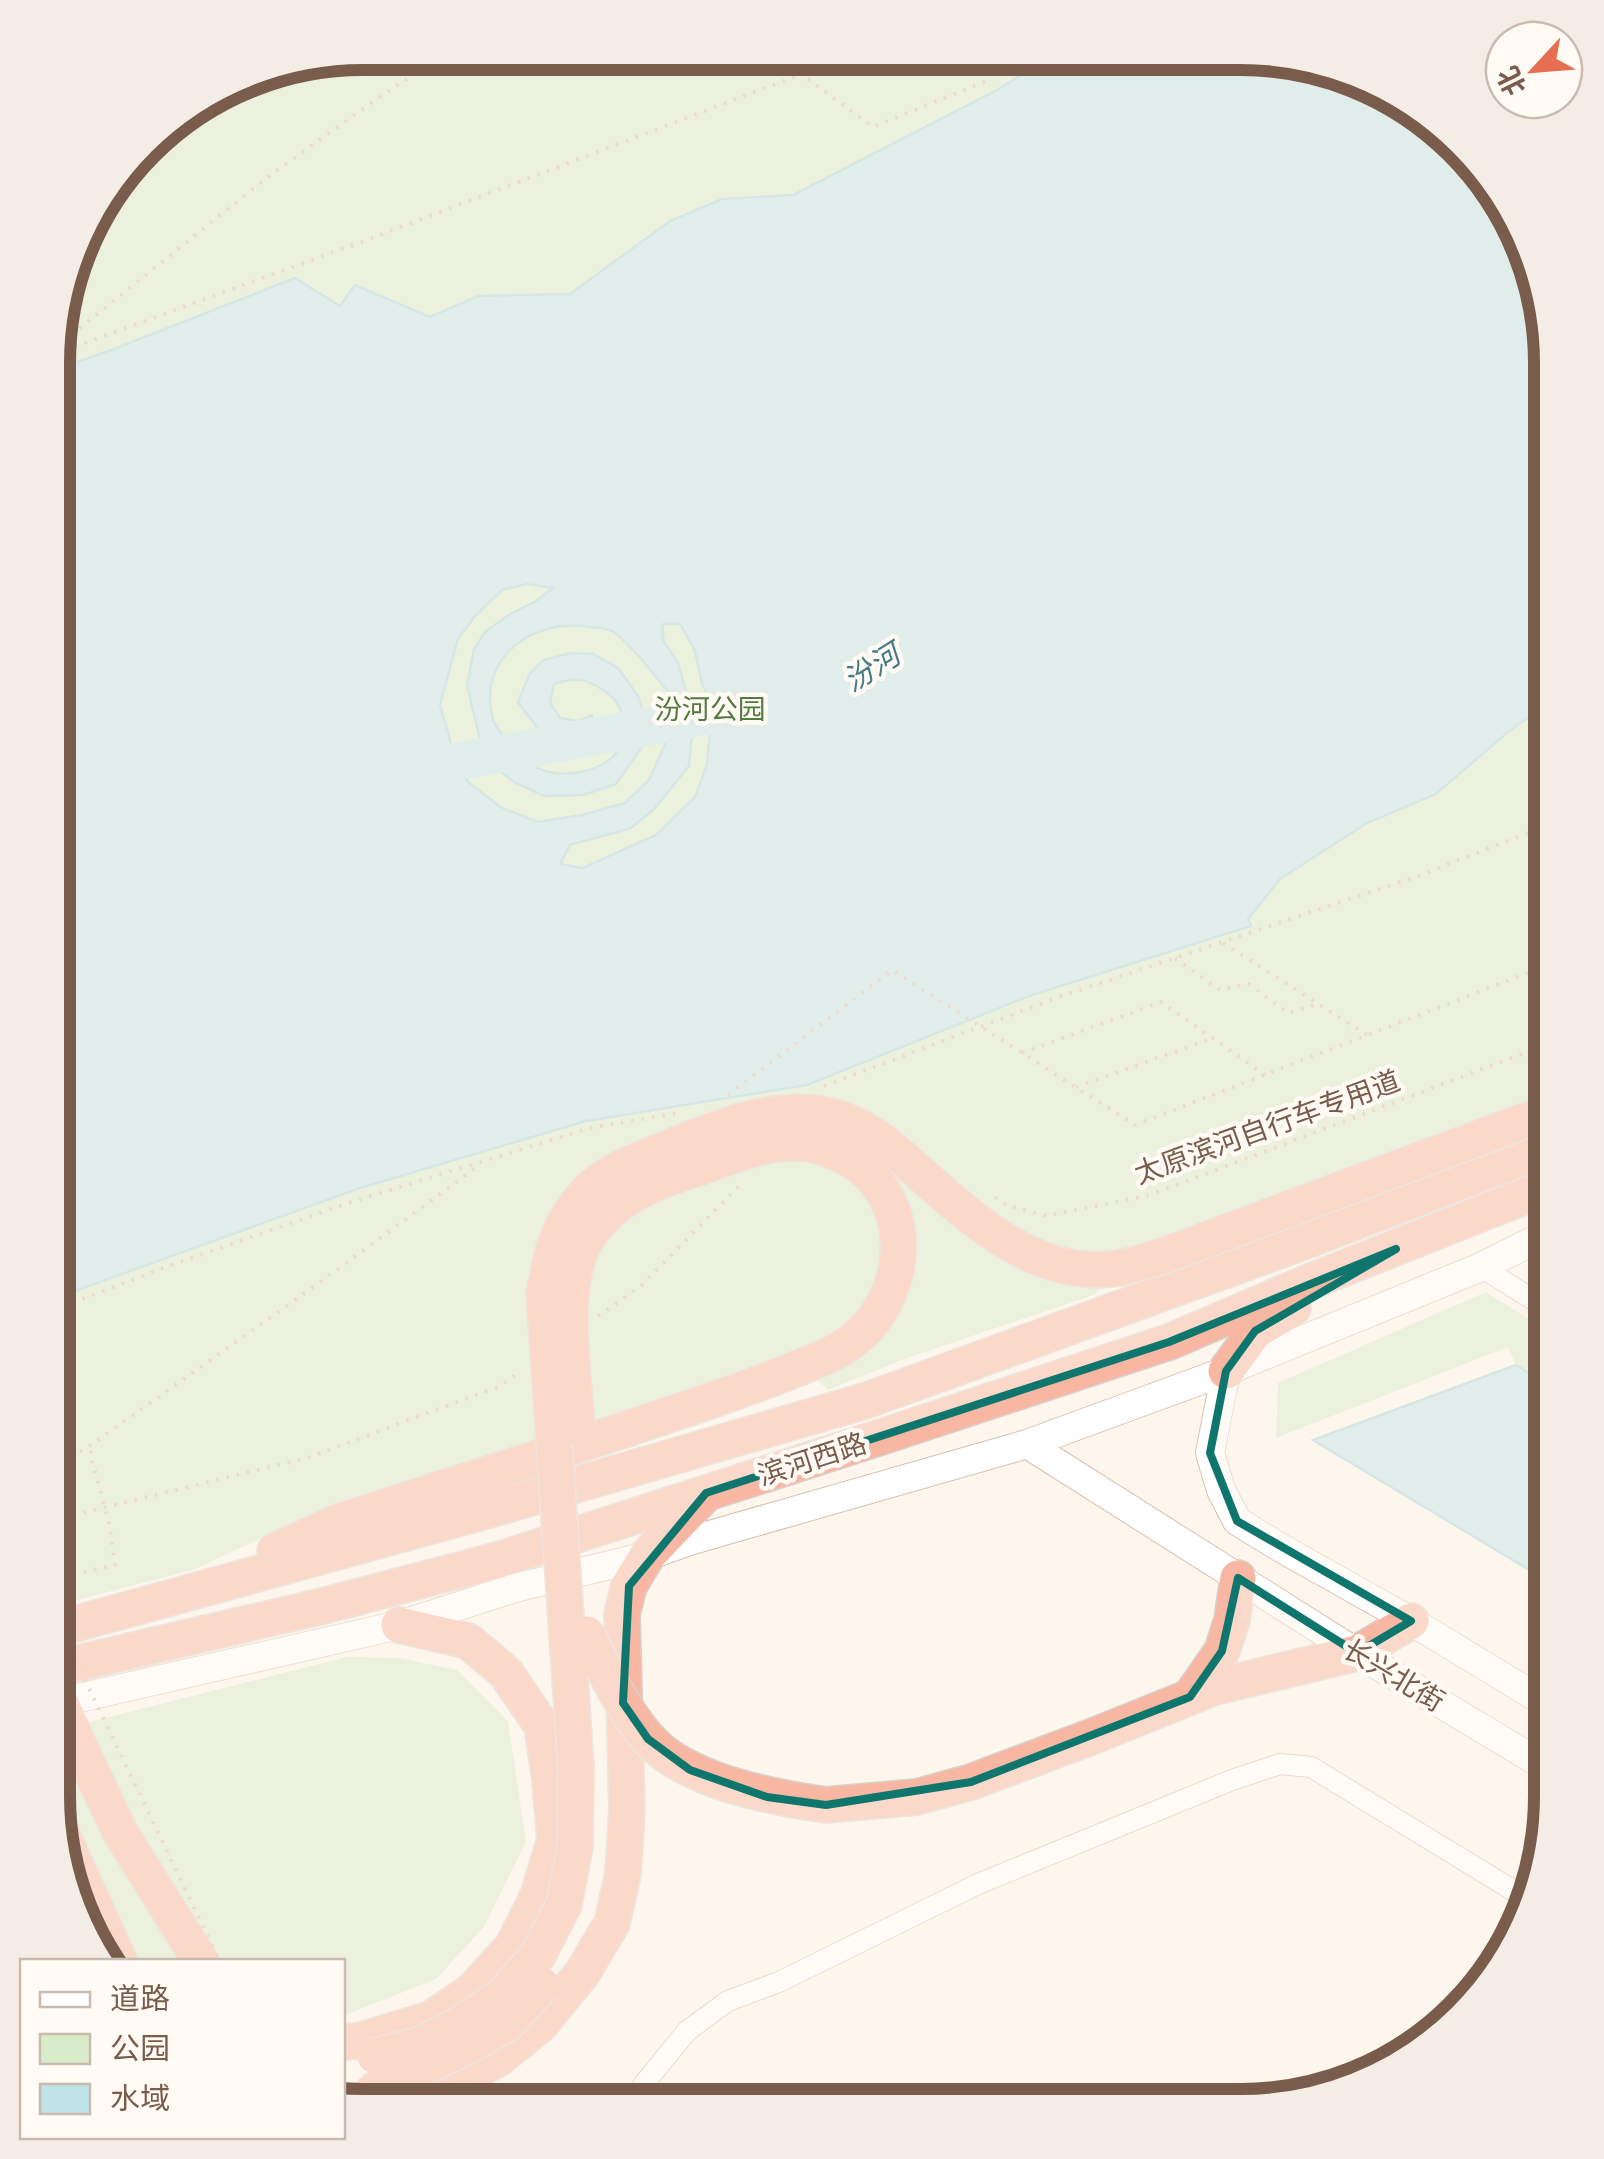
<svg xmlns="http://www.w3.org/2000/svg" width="1604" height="2159" viewBox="0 0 1604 2159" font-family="'Golos Text','Noto Sans SC',sans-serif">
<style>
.green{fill:#d8ecc9}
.water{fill:#bfe3e8;stroke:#a5d3da;stroke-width:2.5;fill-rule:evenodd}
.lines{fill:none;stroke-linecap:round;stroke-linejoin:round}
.river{stroke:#bfe3e8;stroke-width:38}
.street-casing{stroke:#d1beb0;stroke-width:22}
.secondary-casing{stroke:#d6c0b0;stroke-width:30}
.highway-casing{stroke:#dad1cd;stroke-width:38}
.path{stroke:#d9b8a5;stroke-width:4;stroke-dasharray:2.5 8;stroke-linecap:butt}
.street{stroke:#fff;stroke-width:20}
.secondary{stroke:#fff;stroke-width:28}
.highway{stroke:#f7b7a3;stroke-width:35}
.highway-bridge-casing{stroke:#dad1cd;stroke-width:38;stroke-linecap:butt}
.path-bridge{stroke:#d9b8a5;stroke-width:4;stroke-dasharray:2.5 8;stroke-linecap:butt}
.highway-bridge{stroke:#f7b7a3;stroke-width:35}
.marked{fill:none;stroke:#0f766e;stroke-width:8;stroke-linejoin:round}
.labels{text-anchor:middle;stroke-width:9;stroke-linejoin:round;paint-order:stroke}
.park-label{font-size:28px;fill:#537a41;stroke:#fffaf3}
.street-label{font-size:28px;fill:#7a5c4d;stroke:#fffaf3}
.water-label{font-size:30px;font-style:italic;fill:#437c86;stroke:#fffaf3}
.rim{fill:none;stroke:#7a5c4d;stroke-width:12}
</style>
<rect width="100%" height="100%" fill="#fdf6ec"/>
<path class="green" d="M363,53L1282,55L1430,116L1519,225L1551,362V1095L1183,1233L1091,1296L904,1359L828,1390L794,1358L535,1447L308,1516L193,1570L53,1606L55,322L94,208L159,129L263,69Z
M1486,1292L1551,1333V1387L1516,1365L1508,1347L1276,1438L1278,1383Z
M348,1657L400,1658L457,1670L508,1721L526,1842L484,1927L436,1979L343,2016L342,1962L109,1961L85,1934L53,1797V1731Z"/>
<path class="water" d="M1048,55H1282L1430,116L1519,225L1551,362V701L1508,732L1436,794L1367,823L1280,879L1248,919L1251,926L1029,996L807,1085L586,1121L357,1189L53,1299L55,370L114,349L295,278L340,306L355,285L430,317L478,296L570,294L670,221L722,199L793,195L995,91L1034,67ZM527,584L553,588L536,601L512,613L486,631L474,649L467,686L480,739L497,769L514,782L544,796L583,795L616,784L645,743V717L638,696L618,668L593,654L571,653L544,660L530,673L518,702L544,737L562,748L580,744L595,730L592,715L579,721L560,718L550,703L554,684C574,677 585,678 603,690C618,700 624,711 622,729C622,734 623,739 621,744C611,773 556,782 533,765C527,761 522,754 517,749C509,741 496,730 493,719C476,658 534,617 590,627C596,628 607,628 612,631C626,639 658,679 669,693L667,740L649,780L625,803L582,815L538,822L502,808L468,782L451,744L440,705L458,639L475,616L502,590ZM663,624H680L695,651L702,684L712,702L707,765L695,797L656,835L583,868L560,864L570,845L631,828L653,810L689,766L692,734L691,710L678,663L663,640Z
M1516,1365L1551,1387V1583L1313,1440Z"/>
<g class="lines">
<path class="river" d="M411,770L760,706"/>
<g class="street-casing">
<path id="street" d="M1481,1267L1551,1311
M632,2105L643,2085L687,2031L728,2001L779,1982L978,1884L1232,1780L1280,1764L1311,1767L1524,1897"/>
</g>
<g class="secondary-casing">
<path id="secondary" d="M1226,1371L1210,1453L1221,1490L1237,1521L1281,1548L1411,1621L1551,1706
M1027,1444L1357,1653L1551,1770
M53,1704L399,1625L515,1588L647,1556L689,1541L1027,1444L1226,1371L1481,1267L1551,1232"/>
</g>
<g class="highway-casing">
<path id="highway" d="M1226,1371L1255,1331L1293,1308
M275,1551L338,1522L624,1430
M53,1630L475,1514L865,1401L1303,1242L1551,1147
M53,1669L323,1606L498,1560L881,1437L1169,1342L1309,1282L1551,1186
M1190,1697L1222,1651L1232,1620L1238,1578
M826,1805L917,1797L971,1782L1091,1737L1215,1687L1357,1653L1411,1621
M60,1830L120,1962
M120,1832L201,1962
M342,2042L359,2041L431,2019L472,1991L513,1946L538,1896L555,1840L550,1780L542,1726L506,1673L468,1641L399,1625
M394,2104L449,2085L499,2058L540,2025L583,1972L612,1923L623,1874L627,1809L622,1614L629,1586L647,1556L703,1497"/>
</g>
<path class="path" d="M774,54L873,127L986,81L987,54
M55,348L269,176L381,96L446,53
M55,354L372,238L778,83L861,54
M1223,943L1367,1035
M1175,958L1220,990L1249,984L1288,1013L1318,1004
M1022,1053L1161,1002L1265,1075
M824,1086L1056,998L1418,876L1551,824
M1076,1087L1213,1038
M728,1095L892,970L1135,1125L1551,964
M995,1197L1008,1206L1047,1216L1150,1195L1551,1043
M53,1310L166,1267L345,1204L590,1128L677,1113
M598,1316L641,1286L741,1184
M53,1468L91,1445L319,1283L481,1164
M53,1520L307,1458L500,1386L521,1371
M53,1579L115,1565L109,1522L91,1457V1446"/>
<use href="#street" class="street"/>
<use href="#secondary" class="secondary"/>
<use href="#highway" class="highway"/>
<g class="highway-bridge-casing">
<path id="highway-bridge" d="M577,1427C574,1374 560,1293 583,1246C605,1203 648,1184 692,1170C724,1160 761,1142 795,1143C810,1143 826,1148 839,1154C920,1190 915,1301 844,1347C830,1356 812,1362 796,1369C740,1392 681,1410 624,1430
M587,1634C604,1670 620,1705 646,1736C683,1781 770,1797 826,1805
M53,1690L120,1832
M375,2056L419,2045L452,2029L502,1996L538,1955L564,1904L575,1847L576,1767L544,1294C551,1254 558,1221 588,1191C608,1171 636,1161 661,1151C713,1129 774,1102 831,1116C863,1123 890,1146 914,1168C971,1218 1036,1281 1119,1268C1134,1265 1149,1260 1163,1256L1551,1111
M371,2092L462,2049L507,2024L542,1985"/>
</g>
<path class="path-bridge" d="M53,1613L220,1962"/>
<use href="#highway-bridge" class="highway-bridge"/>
</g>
<path d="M0 0H1604V2159H0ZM1396,1249L1255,1331L1226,1371L1210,1453L1237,1521L1411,1621L1357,1653L1238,1578L1222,1651L1190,1697L971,1782L826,1805L767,1797L690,1770L648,1739L623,1703L629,1586L706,1493L1169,1342Z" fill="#fdf6ec" fill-opacity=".55" fill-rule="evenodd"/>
<path class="marked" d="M1396,1249L1255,1331L1226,1371L1210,1453L1237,1521L1411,1621L1357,1653L1238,1578L1222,1651L1190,1697L971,1782L826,1805L767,1797L690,1770L648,1739L623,1703L629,1586L706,1493L1169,1342Z"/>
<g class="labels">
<g class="park-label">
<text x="710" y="719">汾河公园</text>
</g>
<g class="street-label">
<text transform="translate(1267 1127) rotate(-20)" y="10">太原滨河自行车专用道</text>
<text transform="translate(812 1459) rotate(-18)" y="10">滨河西路</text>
<text transform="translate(1394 1675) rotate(31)" y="10">长兴北街</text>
</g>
<g class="water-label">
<text transform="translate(872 668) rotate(-32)" y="10">汾河</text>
</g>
</g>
<path d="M0 0H1604V2159H0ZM363 70H1241A293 293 0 0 1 1534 363V1796A293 293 0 0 1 1241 2089H363A293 293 0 0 1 70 1796V363A293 293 0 0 1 363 70Z" fill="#f4ede6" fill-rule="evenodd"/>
<path class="rim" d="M363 70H1241A293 293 0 0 1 1534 363V1796A293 293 0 0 1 1241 2089H363A293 293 0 0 1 70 1796V363A293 293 0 0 1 363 70Z"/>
<rect x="20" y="1959" width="325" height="180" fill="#fffaf3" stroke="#cabbb1" stroke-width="2.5"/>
<rect x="40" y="1992" width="50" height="15" fill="#ffffff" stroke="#cabbb1" stroke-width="2.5"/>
<text x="110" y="2009" font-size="30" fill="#7a5c4d">道路</text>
<rect x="40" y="2034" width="50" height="30" fill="#d8ecc9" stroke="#cabbb1" stroke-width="2.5"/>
<text x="110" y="2059" font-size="30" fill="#7a5c4d">公园</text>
<rect x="40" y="2084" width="50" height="30" fill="#bfe3e8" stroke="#cabbb1" stroke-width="2.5"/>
<text x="110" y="2109" font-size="30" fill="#7a5c4d">水域</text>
<g transform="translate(1534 70) rotate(244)"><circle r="48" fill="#fffaf3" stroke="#cabbb1" stroke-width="2.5"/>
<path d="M0-8L18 38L0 25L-18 38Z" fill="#e76f51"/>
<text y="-15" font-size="28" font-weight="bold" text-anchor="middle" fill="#7a5c4d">北</text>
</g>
</svg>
